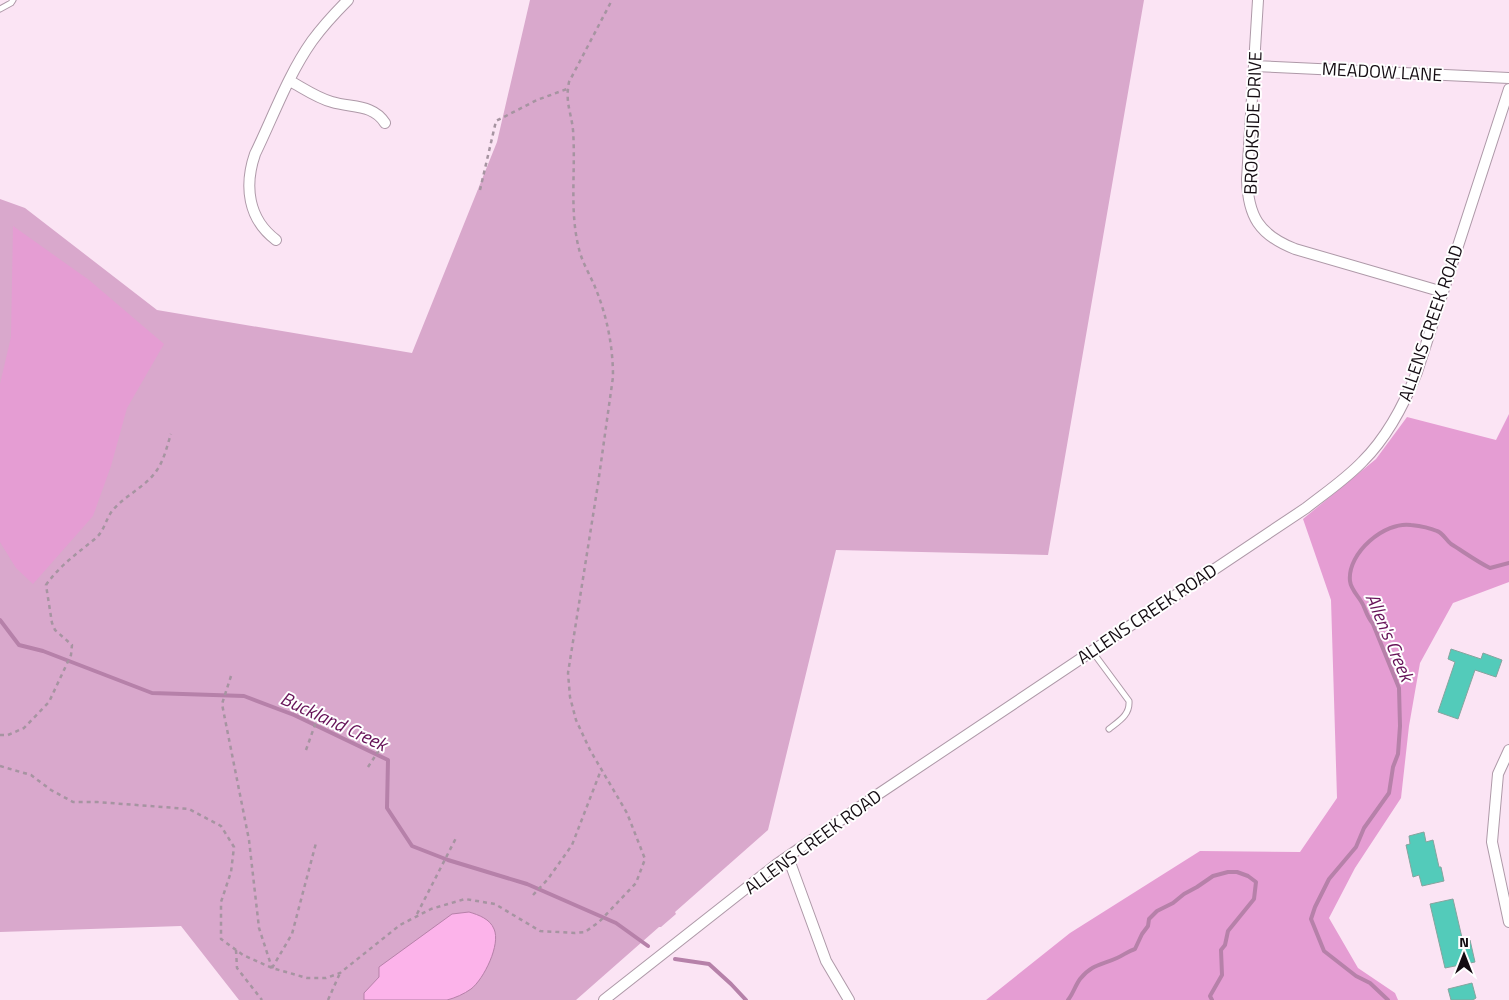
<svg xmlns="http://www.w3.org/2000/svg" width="1509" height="1000" viewBox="0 0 1509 1000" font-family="'Titillium Web',sans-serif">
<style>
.green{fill:#d9a8cc}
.forest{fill:#e59dd3}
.water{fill:#fcb3ea;stroke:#b681a9}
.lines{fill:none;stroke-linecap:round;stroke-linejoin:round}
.stream{stroke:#b681a9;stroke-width:4}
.building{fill:#53cbba;stroke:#86a49e}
.service-casing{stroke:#ae99a8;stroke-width:7}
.minor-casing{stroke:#ae99a8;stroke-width:12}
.path{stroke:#a694a1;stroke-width:2.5;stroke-dasharray:4 4;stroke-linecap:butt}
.service{stroke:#fff;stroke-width:5}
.minor{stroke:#fff;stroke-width:10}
.labels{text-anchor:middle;stroke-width:4;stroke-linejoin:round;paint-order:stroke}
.street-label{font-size:18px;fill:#140c12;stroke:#fff}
.water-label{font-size:19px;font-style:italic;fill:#661258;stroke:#fff}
</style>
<rect width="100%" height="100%" fill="#fbe4f4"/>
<path class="green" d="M530,0H1144L1048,555L836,550L768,830L675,912L676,914L661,927H659L576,1000H239L181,926L0,932V199L25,208L157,310L412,353L497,142Z"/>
<path class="forest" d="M13,226L89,280L164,344L127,408L111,466L93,516L33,584L16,568L0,542V384L11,337Z
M1509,414V582L1453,603L1420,663L1409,726L1401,798L1355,868L1329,918L1358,968L1395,993L1398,1000H986L1070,933L1200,851L1300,852L1337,798L1331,600L1303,519L1376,459L1407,417L1496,440Z"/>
<path class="water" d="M469,912C479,915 490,919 494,929C501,944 484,979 471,989C464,994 455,998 447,1000H364V993L379,977V967L452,914Z"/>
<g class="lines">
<path class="stream" d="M0,620L19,645L43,651L152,693L244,696L294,715L388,760L387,808L412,846L448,860L527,884L616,923L648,946
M675,959L709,964L731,984L746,1000
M1068,1000C1073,994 1075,986 1080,979C1092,964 1102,965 1117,958C1124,955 1128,951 1135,949L1142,934L1148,926L1149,919L1157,911L1173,903L1184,894L1197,887L1213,876L1228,872H1237L1248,876L1256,882L1254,899L1228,931L1225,945L1221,950L1222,975L1210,996L1212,1000
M1388,1000L1370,983L1356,976L1324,951L1311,919L1315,907L1329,879L1356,847L1364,828L1389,793L1393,767L1398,754L1400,726L1399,688L1373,624C1368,618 1367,614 1364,607C1361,598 1351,591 1350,581C1347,553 1385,521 1411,525C1420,526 1430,528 1437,531C1443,533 1446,540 1451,544C1464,552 1476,561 1490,568L1509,563"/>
</g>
<path class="building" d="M1451,649L1481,659L1483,653L1502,660L1496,677L1475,670L1458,719L1438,712L1455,662L1448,659Z
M1424,832L1426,842L1433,840L1439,867H1441L1444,881L1422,886L1419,875L1413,877L1406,845L1410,844L1409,836Z
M1453,899L1463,942L1470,940L1475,962L1445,968L1430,904Z
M1472,983L1476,998L1473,1000H1451L1448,989Z"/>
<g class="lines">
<g class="service-casing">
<path id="service" d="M0,9L11,3L13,0
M1092,651L1129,701C1130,715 1119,721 1109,729"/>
</g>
<g class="minor-casing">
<path id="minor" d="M1258,0L1247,179C1248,216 1259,235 1295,249L1443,292
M1254,66L1509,78
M290,81C303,88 317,98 332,102C352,108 373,104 385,123
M276,240C248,219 244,186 255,154C273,117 288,75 312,41C323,26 335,13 348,0
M1509,750L1498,774L1492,842L1509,922
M788,857L826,961L849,1000
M604,1000L777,864L877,795L1306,508C1325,493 1346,479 1363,461C1388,436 1404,405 1417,372L1509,89"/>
</g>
<path class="path" d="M480,190L496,121L537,100L567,89
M231,676L222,704L249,840L259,928L272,968
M0,735H8L24,728L49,702L71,655L72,645L55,630L52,623L46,585C60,565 78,553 96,538C104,531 106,519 112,511C125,495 146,487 157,470C164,460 167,446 171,434
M306,750L321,708
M0,766L31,775L51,790L73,802H97L189,809L221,826L234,847L231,872L221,902V939L243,955L272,968L307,978H326L340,973L400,925L431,909L465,899L495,904L540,931L575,933L585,932L599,922L636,883L645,859L627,813L590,750L576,720L570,697L568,673L598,484L613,377C613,346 607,316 595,287C590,275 582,262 579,249C569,210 576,170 573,130C571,111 565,103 569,82L612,0
M368,767L387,738
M533,895L548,879L572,845L601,770
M417,914L456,838
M236,950L237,968L262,1000
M272,968L292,934L316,843
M328,1000L340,973"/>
<use href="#service" class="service"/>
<use href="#minor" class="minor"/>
</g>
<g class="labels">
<g class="street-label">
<text transform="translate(1382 72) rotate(3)" y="6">MEADOW LANE</text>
<text transform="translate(1253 123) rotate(-88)" y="6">BROOKSIDE DRIVE</text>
<text transform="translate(1431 323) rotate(-71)" y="6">ALLENS CREEK ROAD</text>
<text transform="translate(1147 614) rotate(-34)" y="6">ALLENS CREEK ROAD</text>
<text transform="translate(813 842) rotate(-36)" y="6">ALLENS CREEK ROAD</text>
</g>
<g class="water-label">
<text transform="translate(1390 637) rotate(67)" y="7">Allen's Creek</text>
<text transform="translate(334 721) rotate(25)" y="7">Buckland Creek</text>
</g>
</g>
<g transform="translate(1464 955)" stroke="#ffffff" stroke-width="4" paint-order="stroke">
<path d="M0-4L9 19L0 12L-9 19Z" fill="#140c12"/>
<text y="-8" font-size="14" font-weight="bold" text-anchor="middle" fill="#140c12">N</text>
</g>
</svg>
